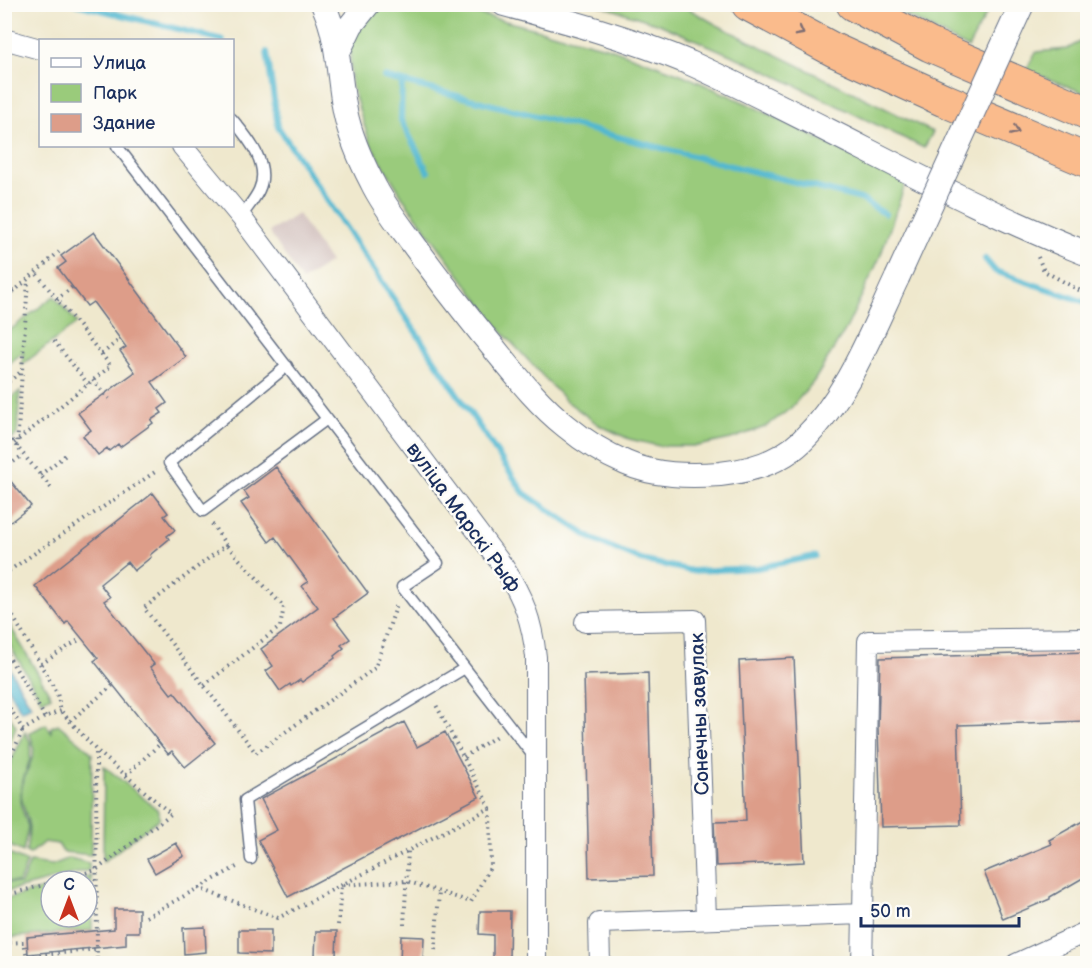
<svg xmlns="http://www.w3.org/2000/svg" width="1092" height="968" viewBox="0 0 1092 968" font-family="'Balsamiq Sans',sans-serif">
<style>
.industrial{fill:#d1c0bd}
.green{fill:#9acb7b;stroke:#5a7d6c;stroke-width:1.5}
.water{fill:#52b8d0;stroke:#367497;stroke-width:1.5}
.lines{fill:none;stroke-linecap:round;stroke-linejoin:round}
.stream{stroke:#52b8d0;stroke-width:6}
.building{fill:#dd9d89}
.service-casing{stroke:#657085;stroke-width:13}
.minor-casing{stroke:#657085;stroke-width:22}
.tertiary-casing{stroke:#657085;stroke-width:26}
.trunk-casing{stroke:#657085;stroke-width:35}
.path{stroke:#657085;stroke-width:4;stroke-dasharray:1.5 4.5;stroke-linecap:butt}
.service{stroke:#fff;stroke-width:10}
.minor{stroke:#fff;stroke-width:20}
.tertiary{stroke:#fff;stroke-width:24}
.trunk{stroke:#fabb8c;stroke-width:33}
.tertiary-bridge-casing{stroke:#657085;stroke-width:26;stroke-linecap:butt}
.tertiary-bridge{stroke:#fff;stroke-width:24}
.oneway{stroke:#7f6e73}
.labels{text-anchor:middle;stroke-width:5;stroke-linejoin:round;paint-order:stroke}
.street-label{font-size:20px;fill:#1b2f5e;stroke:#fdfcf7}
</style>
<rect width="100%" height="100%" fill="#fdfcf7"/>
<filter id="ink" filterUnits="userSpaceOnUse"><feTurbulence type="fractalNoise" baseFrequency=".0167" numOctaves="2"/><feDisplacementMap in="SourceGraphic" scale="12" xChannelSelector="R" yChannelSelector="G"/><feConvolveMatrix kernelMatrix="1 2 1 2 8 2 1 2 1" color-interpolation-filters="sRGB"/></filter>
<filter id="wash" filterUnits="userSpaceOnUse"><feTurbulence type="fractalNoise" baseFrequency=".008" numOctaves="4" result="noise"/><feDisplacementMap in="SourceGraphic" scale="24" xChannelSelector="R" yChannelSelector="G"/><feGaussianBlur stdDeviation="1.35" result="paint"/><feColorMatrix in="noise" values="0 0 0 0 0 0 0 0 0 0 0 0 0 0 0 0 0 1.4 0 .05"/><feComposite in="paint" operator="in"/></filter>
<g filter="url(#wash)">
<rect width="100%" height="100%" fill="#efe8cd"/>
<path class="industrial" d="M298,214L330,262L302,281L269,232Z"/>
<path class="green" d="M391,5H443L610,48L683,75L748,104L906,182L880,257L847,327L814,381L790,409L765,427L731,439L698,446H659L629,439L599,425L565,400L502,332L405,201L370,143L351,84L350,49L355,34L376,10Z
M599,5H682L717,25L933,132L924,148L756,66L659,24Z
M887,5H991L968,48Z
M1087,38V94L1026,70L1036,52L1067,49Z
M54,296L77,323L22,365L23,352L5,367V334Z
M20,391L17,434L12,439L5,430V403Z
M5,617L51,696L42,701L5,637Z
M4,708L16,726L6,756Z
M46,724L51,732V727L58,724L89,750L92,754L91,855L63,852L58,844L44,842L30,854L26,852C27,844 29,836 29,828C28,814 19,803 22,787C26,765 41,756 29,733Z
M25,732L31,743L30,759L21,786V806L28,827L23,852L8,845L5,839V774Z
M104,766L158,810L160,818L103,862Z
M5,847L9,854L27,862L19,883L5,881Z
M70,858L89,863V870L5,892V882L21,884L30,862L52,865Z
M91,876L92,930L5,938V899L51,887V917H87V881H73Z"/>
<path class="water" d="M5,660L31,706L21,711L5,683Z"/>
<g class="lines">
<path class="stream" d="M76,4L223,40
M267,52L278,127L524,493L592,539L641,560L692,571L757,568L815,556
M384,77L861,199L885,214
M402,82L401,120L428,172
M985,259L995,271L1088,303"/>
</g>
<g id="blocks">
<path class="building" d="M94,232L186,357L152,382L167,403L159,409L162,413L151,420L153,423L120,447L118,444L109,451L107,448L98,455L83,436L91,430L78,413L135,372L120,351L126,347L93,302L87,306L58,268L66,262L61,256Z
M276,467L368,593L334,618L350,639L341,645L344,648L334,656L335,658L302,682L300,680L291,686L290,684L280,691L266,671L273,666L261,649L318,607L302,586L308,582L275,537L269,542L241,503L249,498L244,491Z
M4,473L31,506L4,527Z
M153,493L168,513L164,516L175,530L167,536L169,539L150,555L151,557L134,571L127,562L100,584L110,597L104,601L154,664L150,667L171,694L174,692L215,743L185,767L172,751L168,754L94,661L98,658L68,621L65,624L35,586Z
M1088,652V721L958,725L961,825L881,827L878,727L880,658Z
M794,658L804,862L716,866L714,822L746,821L739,661Z
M648,673L653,876L589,878L584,675Z
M404,722L417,747L445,732L479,797L288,897L258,840L277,830L261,799Z
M1088,818V875L1050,897V899L1003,919L984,872L1052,844L1049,840Z
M176,843L184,856L155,873L147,859Z
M114,909H139V932H126V945L28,954L27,937L114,929Z
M480,911H510L509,958H493V935L479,934Z
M205,927L206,952L184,954L183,928Z
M239,930H271V954L239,953Z
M316,931H337L336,956H315Z
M401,936L424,937L423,963L400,962Z"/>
</g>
</g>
<g filter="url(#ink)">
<use href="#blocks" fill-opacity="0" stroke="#657085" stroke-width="1.5"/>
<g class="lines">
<g class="service-casing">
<path id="service" d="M232,119C247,137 271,164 259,190C255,199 247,208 241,217
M117,146L438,563L402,587L534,757
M287,366L169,463L203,511L327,419
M251,859L245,800L465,668"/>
</g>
<g class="minor-casing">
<path id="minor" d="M4,39L40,49
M182,146L241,217L503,566C523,597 532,620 536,657V964
M585,622L695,620L706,918
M863,914L868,641L1088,638
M600,964L599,923L863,914L862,964
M1016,964L1088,931"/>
</g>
<g class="tertiary-casing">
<path id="tertiary" d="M323,4C339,38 338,75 345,111C350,135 360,159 372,182C382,203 397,222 411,241C434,273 458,304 483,335C509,366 534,401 566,426C584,441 605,454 626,463C655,476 689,476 720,474C749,471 780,462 802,441C847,397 871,333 897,278
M504,4C567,21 630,38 690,63C737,84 783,108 829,131C914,174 999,219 1088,254
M337,54L351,25L368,4"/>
</g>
<g class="trunk-casing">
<path id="trunk" d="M748,4L834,50L944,100L1088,161
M853,4L930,45L1088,113"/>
</g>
<path class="path" d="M1038,257L1044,271L1088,295
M4,281L13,292
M4,300L59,252
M57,300L72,287
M54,341L88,384
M102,354L120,339
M93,380L109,399
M4,385L22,371
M4,431L52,489
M14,443L111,366L36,273
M17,447L28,280
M4,469L23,455
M40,475L67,454
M212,524L226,545L144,608L256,753L375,668L397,604
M4,574L158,470
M4,601L57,693L61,711L96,750L97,964
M4,649L45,717
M41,664L82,638
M204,685L280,627L284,607L226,545
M4,698L23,730L45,717L61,711
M70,721L113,685
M464,757L498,735
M4,771L23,730
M126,775L160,744
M57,881L96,870L171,814L96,750
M198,888L278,918L490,808L435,703
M4,896L51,883
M146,917L240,865
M338,925L341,885L406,881L471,902L491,866L490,808
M404,925L408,851
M4,943L24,942L27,957L97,949
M435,950L439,892"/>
<use href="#service" class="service"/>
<use href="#minor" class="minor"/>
<use href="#tertiary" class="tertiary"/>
<use href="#trunk" class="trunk"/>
<g class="tertiary-bridge-casing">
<path id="tertiary-bridge" d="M897,278L1022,4"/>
</g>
<use href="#tertiary-bridge" class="tertiary-bridge"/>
</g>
<defs><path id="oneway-chevron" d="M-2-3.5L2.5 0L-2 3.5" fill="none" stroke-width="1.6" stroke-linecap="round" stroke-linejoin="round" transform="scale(1.5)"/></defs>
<g class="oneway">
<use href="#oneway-chevron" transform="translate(800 32) rotate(28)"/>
<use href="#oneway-chevron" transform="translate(1015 131) rotate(23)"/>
</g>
</g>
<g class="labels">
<g class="street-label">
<text transform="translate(464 517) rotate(54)" y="7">вуліца Марскі Рыф</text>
<text transform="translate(699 714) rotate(-92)" y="7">Сонечны завулак</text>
</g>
</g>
<rect width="1092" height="968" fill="none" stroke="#fdfcf7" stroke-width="24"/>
<rect x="39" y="39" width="195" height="108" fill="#fdfcf7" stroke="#a3aaba" stroke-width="1.5"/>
<rect x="51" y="58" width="30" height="9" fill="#ffffff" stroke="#a3aaba" stroke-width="1.5"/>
<text x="93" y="69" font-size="18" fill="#1b2f5e">Улица</text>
<rect x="51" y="84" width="30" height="18" fill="#9acb7b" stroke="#a3aaba" stroke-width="1.5"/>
<text x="93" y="99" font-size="18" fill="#1b2f5e">Парк</text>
<rect x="51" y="114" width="30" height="18" fill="#dd9d89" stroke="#a3aaba" stroke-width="1.5"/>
<text x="93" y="129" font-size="18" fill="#1b2f5e">Здание</text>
<g transform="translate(69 899)"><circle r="28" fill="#fdfcf7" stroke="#a3aaba" stroke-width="1.5"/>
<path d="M0-4.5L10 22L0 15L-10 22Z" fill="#c8321e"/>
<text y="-9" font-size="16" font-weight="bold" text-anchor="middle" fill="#1b2f5e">С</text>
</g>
<path d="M861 917v9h158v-9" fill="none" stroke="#1b2f5e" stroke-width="3"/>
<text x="870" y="917" font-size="18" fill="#1b2f5e" stroke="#fdfcf7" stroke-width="4.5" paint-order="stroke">50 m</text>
</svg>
